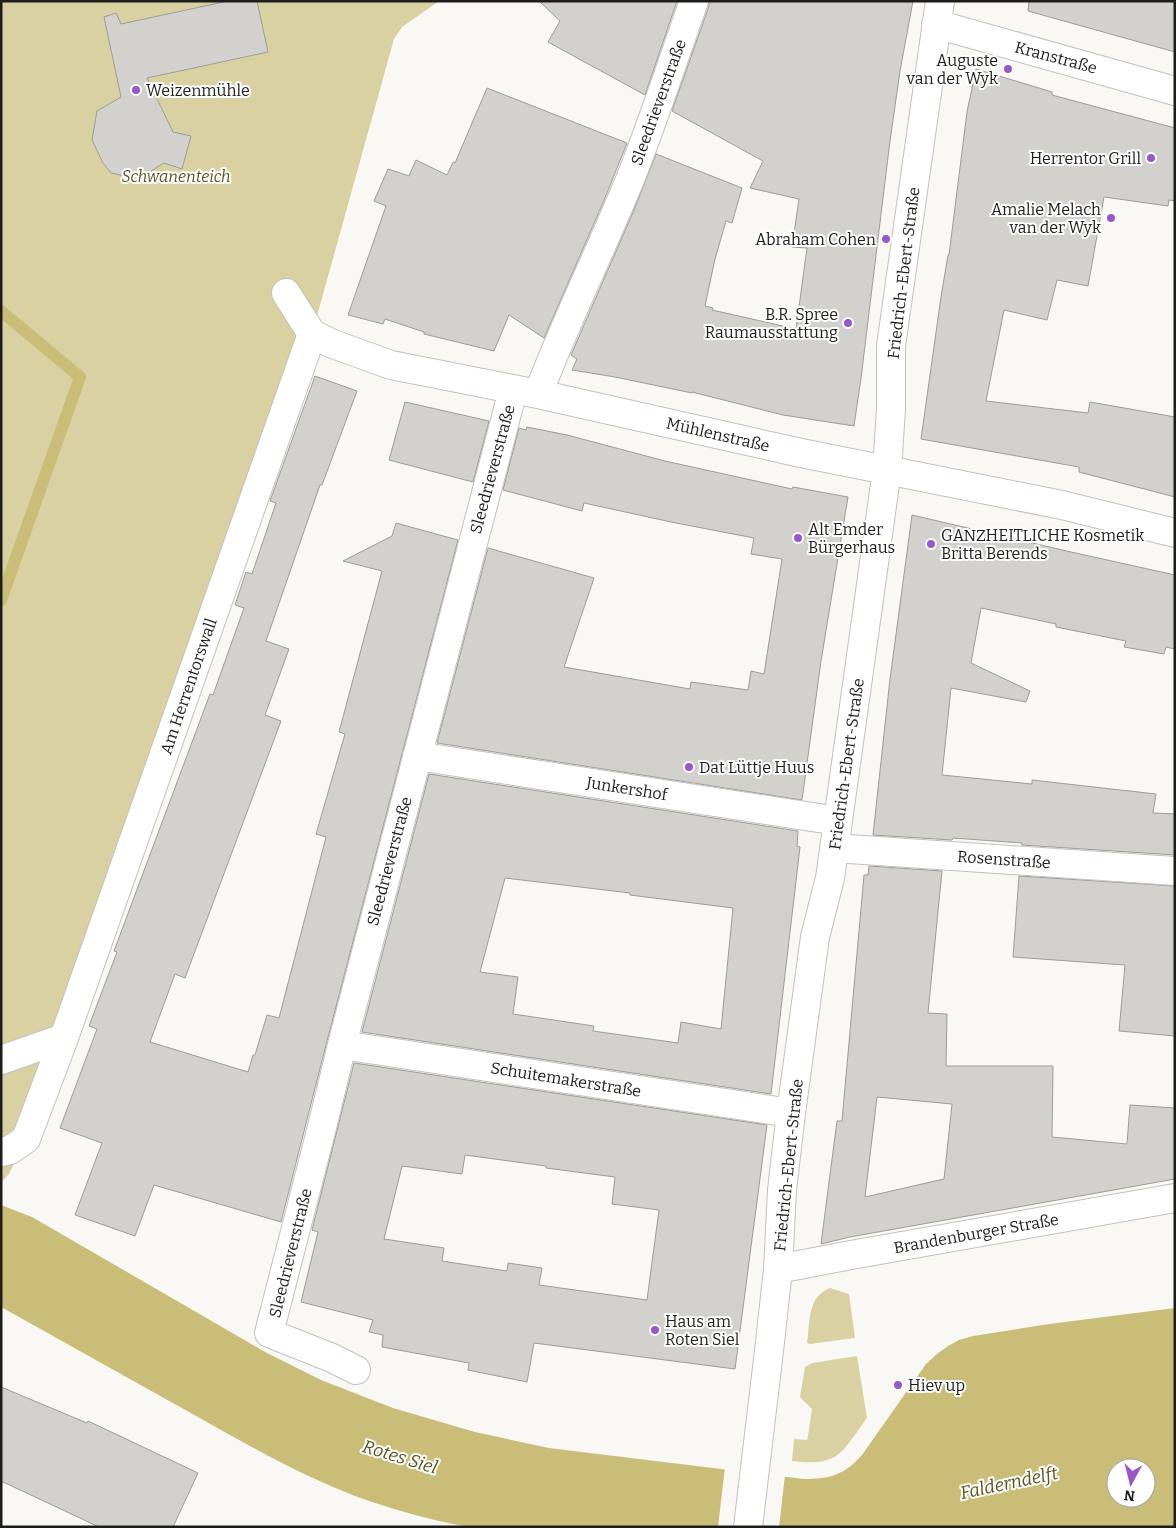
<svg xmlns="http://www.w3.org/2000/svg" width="1176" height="1528" viewBox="0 0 1176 1528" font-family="Bitter,serif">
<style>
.green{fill:#dad1a3}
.water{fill:#cabd78;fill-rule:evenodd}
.pier{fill:#f9f8f4}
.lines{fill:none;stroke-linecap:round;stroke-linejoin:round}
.stream{stroke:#cabd78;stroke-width:12}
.building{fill:#d2d1cd;stroke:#9d9c98;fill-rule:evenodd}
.street-casing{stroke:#c2c1bd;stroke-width:30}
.street{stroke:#fff;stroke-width:28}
.poi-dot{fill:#9a56cb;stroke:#fff;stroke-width:2}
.labels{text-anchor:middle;stroke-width:4;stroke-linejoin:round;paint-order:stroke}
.street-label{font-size:16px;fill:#1d1d1b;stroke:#fff}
.poi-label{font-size:16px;fill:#1d1d1b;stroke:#fff;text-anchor:start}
.park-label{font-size:16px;font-style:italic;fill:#5d531f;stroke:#fff}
.water-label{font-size:18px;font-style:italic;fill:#5b511c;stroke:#fff}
</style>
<rect width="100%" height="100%" fill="#f9f8f4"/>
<path class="green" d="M1,1H439L402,27L394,39L312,334L26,1139L9,1174L1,1182Z
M830,1288L849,1294L855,1338L810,1344L807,1343C810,1322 807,1297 830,1288Z
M857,1356L867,1418C841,1453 839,1467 792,1461L794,1439L807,1440L808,1436L812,1409L800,1397L805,1367L812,1363Z"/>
<path class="water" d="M1,1205L32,1217L267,1353L321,1380L393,1408L475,1432L549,1448L804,1479C830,1479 844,1475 862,1455L926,1364L937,1354L948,1346L959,1340L973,1336L1049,1324L1175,1308V1527H468C435,1521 402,1512 369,1501C303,1478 241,1441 180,1407C120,1374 61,1340 1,1307ZM1116,1468H1146V1498H1116Z"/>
<path class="pier" d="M725,1467L785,1475L779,1527H718Z"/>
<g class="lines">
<path class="stream" d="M1,311L80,377L1,600"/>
</g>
<path class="building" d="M228,1H257L268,52L147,78L173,132L191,136L182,169L164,163L138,179L111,173L103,163L92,140L97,111L121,97L104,17L116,13L121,24Z
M539,1H677L645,95L548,42L560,21Z
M709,1H913L900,71L890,141L861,378L854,426L783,415L692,392V393L615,377L572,370L577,359L571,355L634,210L656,154L742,188L732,223L726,221L715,259L705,306L713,308L712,310L796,329L807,248L792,247L799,199L750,188L763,161L672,111L709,6Z
M1029,1H1175V52L1028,11Z
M976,69L1052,92V95L1175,128V201L1169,200L1168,206L1104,197L1088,286L1057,280L1047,320L1004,310L986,401L1088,413L1090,402L1175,417V497L1079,472V467L921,439L941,297L948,255H949L967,112Z
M487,88L627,143L605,198L544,338L509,315L494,351L424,334V332L385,319L383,324L348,315L386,206L374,201L388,169L409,176L416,160L447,175L453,162L455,163Z
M315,376L357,391L322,485H320L266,641L289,649L265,715L281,721L185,978L175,974L150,1042L248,1072L253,1055H255L267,1015L279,1018L326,837L316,834L345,734L339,732L382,571L343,561L392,536L396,523L458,540L327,1041L281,1222L154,1185L135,1236L75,1215L102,1143L60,1128L97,1029L89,1026L117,952L114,951L210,694L213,695L244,608L235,605L246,572L252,574L276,503L270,501Z
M405,402L489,421L473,482L389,460Z
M527,427L567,435L665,461L792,489L793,487L848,497L821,661L802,800L437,743L488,548L594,578L564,667L690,689L691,682L748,690L751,671L764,674L782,559L751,554L754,538L671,522L584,503L582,511L503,490L519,428L526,430Z
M912,515L1071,552L1175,575V649L1166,647L1164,654L1124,647L1126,641L1056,627V624L981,608L971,663L1030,691L1026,702L951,688L942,775L1032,784V780L1156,794L1153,813L1175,814V855L1022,845V843L953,838L952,840L873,835L890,679Z
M429,774L798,831L797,846L800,847L771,1094L362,1032ZM505,878L630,893V895L733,908L721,1029L681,1022L678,1043L593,1031L594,1026L513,1014L518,977L480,972Z
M869,866L942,871L928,1013L947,1014L946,1066H1053L1052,1137L1127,1144L1130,1105L1175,1108V1179L850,1237L821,1244L837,1121H842L864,875H868ZM877,1097L952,1104L944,1179L865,1197Z
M1019,876L1175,886V1036L1119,1031L1125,965L1013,957Z
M354,1063L767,1125L735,1369L534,1343L527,1382L468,1370L469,1363L382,1347L383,1335L369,1332L373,1320L301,1302L318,1232L312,1230ZM465,1155L546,1166V1168L615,1177L612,1204L659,1210L647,1300L539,1285L542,1268L508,1263L507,1271L442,1261L444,1248L384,1239L402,1166L462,1174Z
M1,1387L87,1423L88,1421L198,1473L173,1527H99L1,1481Z"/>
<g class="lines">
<g class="street-casing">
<path id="street" d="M936,24L1175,91
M286,293L312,334L333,344L391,365L538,394L801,453L1062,505L1175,533
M538,394C566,321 601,250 631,177C654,119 673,60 694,1
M417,756L838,821
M834,848L1175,871
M342,1045L791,1113
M1,1060L64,1038
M1,1152L10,1150L26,1139L64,1038L312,334
M778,1269L851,1255L1175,1198
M356,1370L332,1358L269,1333L321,1131L342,1045L513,390
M748,1527L769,1351L778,1269L782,1190L791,1113L815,937L830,878L887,470L891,409V346L940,1"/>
</g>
<use href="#street" class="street"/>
</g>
<g class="poi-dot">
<circle cx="1008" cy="69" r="5"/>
<circle cx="136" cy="90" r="5"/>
<circle cx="1151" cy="158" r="5"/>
<circle cx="1111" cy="218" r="5"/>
<circle cx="886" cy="239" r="5"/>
<circle cx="848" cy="323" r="5"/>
<circle cx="798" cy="538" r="5"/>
<circle cx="931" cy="544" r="5"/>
<circle cx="689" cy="767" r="5"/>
<circle cx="655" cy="1330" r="5"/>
<circle cx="898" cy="1385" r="5"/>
</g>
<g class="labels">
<g class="street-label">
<text transform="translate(1056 57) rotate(15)" y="6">Kranstraße</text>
<text transform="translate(658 102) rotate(-70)" y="6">Sleedrieverstraße</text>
<text transform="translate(903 273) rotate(-83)" y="6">Friedrich-Ebert-Straße</text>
<text transform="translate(718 434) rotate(13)" y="6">Mühlenstraße</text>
<text transform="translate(492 469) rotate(-75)" y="6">Sleedrieverstraße</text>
<text transform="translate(188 686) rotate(-71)" y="6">Am Herrentorswall</text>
<text transform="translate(846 764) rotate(-82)" y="6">Friedrich-Ebert-Straße</text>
<text transform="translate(627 788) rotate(9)" y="6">Junkershof</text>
<text transform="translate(1004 859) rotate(4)" y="6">Rosenstraße</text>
<text transform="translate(389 861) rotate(-75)" y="6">Sleedrieverstraße</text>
<text transform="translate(566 1079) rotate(9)" y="6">Schuitemakerstraße</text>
<text transform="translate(788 1165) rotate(-84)" y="6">Friedrich-Ebert-Straße</text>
<text transform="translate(976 1233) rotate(-10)" y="6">Brandenburger Straße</text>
<text transform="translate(290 1253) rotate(-76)" y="6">Sleedrieverstraße</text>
</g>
<g class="poi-label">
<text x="998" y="66" text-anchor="end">Auguste<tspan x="998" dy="18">van der Wyk</tspan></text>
<text x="146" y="96">Weizenmühle</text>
<text x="1141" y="164" text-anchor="end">Herrentor Grill</text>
<text x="1101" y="215" text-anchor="end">Amalie Melach<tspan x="1101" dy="18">van der Wyk</tspan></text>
<text x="876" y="245" text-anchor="end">Abraham Cohen</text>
<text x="838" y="320" text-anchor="end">B.R. Spree<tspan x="838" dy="18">Raumausstattung</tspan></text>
<text x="808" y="535">Alt Emder<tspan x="808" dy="18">Bürgerhaus</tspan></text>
<text x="941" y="541">GANZHEITLICHE Kosmetik<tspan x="941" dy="18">Britta Berends</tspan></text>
<text x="699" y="773">Dat Lüttje Huus</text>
<text x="665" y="1327">Haus am<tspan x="665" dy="18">Roten Siel</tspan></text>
<text x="908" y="1391">Hiev up</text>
</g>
<g class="park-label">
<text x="176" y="182">Schwanenteich</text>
</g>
<g class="water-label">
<text transform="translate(400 1457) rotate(17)" y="6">Rotes Siel</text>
<text transform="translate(1009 1483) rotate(-12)" y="6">Falderndelft</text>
</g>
</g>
<rect width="1176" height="1528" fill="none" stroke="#1d1d1b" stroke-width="5"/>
<g transform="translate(1131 1483) rotate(187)"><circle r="24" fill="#ffffff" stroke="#a5a5a4"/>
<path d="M0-4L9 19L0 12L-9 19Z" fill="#9a56cb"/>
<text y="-8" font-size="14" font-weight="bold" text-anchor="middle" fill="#1d1d1b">N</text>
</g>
</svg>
